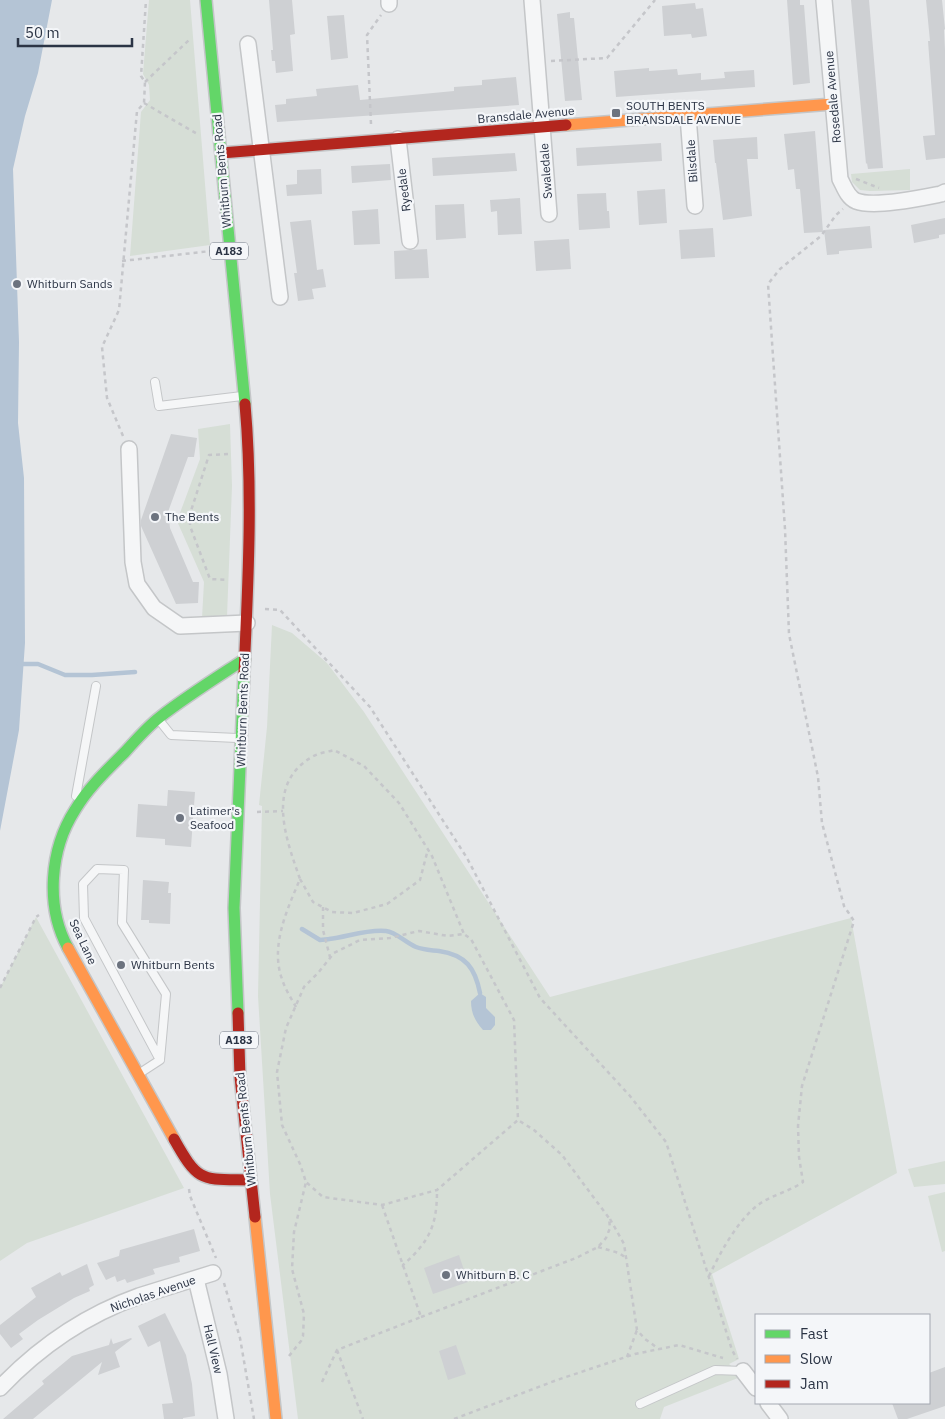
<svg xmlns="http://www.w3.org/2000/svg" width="945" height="1419" font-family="'IBM Plex Sans',sans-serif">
	<rect width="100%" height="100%" fill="#e6e8ea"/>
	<path fill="#d6ded6" d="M 149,0 L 190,0 L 210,245 L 130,256 L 141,112 L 150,100 L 149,85 L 143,74 Z
		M 910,169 L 910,190 L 870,191 L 860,190 L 852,182 L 851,174 Z
		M 230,424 L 232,486 L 227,617 L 202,618 L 204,582 L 177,521 L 200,459 L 198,429 Z
		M 272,625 L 292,633 L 327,663 L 364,712 L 550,997 L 851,918 L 897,1173 L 712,1274 L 739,1359 L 729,1364 L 743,1376 L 664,1407 L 660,1419 L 298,1419 L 270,1194 L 258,996 L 262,806 L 259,805 L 267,727 Z
		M 36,917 L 184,1188 L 27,1243 L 0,1261 L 0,988 Z
		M 945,1161 L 945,1184 L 914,1187 L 908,1169 Z
		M 945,1192 L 945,1251 L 942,1252 L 928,1196 Z"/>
	<path fill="#b4c4d5" d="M 0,0 L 52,0 L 38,73 L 25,116 L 13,169 L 19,342 L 18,423 L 24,478 L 25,643 L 19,730 L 0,831 Z
		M 480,993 L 486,997 L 486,1008 L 495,1017 L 495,1025 L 491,1030 L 483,1030 C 475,1021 471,1013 471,1001 Z"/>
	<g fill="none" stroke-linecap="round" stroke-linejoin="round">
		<path stroke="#b4c4d5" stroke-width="4.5" d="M 19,664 L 38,664 L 65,675 L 92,675 L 135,672
			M 302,929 L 320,940 L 330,939
			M 329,939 C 347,937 367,929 386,931 C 396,932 406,943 416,947 C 423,950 431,950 439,951 C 466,955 475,968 480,993"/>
	</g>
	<path fill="#ced0d3" d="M 269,0 L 292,0 L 295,34 L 290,35 L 293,71 L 276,73 L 275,61 L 272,61 L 271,50 L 273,50 Z
		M 787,0 L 800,0 L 800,5 L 804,5 L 810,83 L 793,85 Z
		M 851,0 L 869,0 L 883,168 L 868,169 L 867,163 L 866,164 Z
		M 926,0 L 942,0 L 945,29 L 944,30 L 945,50 L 945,158 L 926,160 L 923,136 L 935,135 L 928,41 L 930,41 Z
		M 695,3 L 696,9 L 703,8 L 707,36 L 692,38 L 691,34 L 664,36 L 662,6 Z
		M 570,12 L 570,18 L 574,18 L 582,100 L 565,101 L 557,14 Z
		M 344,15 L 348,58 L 331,60 L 327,16 Z
		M 649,68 L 649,71 L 677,69 L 678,75 L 701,73 L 701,80 L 725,78 L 724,72 L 754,70 L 755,87 L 616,97 L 614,71 Z
		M 516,77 L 519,105 L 277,122 L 275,105 L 286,104 L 286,99 L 317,96 L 316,89 L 358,85 L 360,100 L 454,91 L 454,87 L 482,85 L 482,80 Z
		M 815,131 L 823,232 L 804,233 L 800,189 L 796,189 L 794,169 L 788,170 L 784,134 Z
		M 757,137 L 758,159 L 747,159 L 752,216 L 723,220 L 716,163 L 715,163 L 713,140 Z
		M 661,143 L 662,161 L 577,166 L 576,148 Z
		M 515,153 L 517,171 L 433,176 L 432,158 Z
		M 390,164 L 391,180 L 352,183 L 351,166 Z
		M 321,169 L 322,194 L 287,196 L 286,185 L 297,184 L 297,170 Z
		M 665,189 L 667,223 L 639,225 L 637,191 Z
		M 606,193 L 607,211 L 609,211 L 610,228 L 579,230 L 577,194 Z
		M 520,198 L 522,234 L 498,235 L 497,211 L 491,212 L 490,200 Z
		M 464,204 L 466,238 L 436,240 L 435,205 Z
		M 378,209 L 380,244 L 354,245 L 352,211 Z
		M 945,218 L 945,234 L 939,235 L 939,238 L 914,243 L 911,225 Z
		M 311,220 L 317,270 L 323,269 L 326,287 L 312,289 L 314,299 L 298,301 L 294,273 L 297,273 L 290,222 Z
		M 870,226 L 872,248 L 839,251 L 839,254 L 827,255 L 824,230 Z
		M 713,228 L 715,257 L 681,259 L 679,230 Z
		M 569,239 L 571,269 L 536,271 L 534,241 Z
		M 427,249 L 429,278 L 395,279 L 394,251 Z
		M 171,434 L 197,438 L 194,457 L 188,457 L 168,512 L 170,528 L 193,582 L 199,582 L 198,603 L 176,604 L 141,526 L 141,520 Z
		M 168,790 L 195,792 L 191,847 L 165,845 L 165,839 L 136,837 L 138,804 L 167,806 Z
		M 143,880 L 169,882 L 168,893 L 171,893 L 170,924 L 149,923 L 149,920 L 141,920 Z
		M 194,1229 L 200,1251 L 179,1257 L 180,1262 L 153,1269 L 155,1274 L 127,1283 L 125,1279 L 117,1282 L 115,1276 L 106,1280 L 97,1263 L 119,1256 L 120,1250 Z
		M 459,1255 L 468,1282 L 433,1294 L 424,1268 Z
		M 87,1264 L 94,1285 L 89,1288 L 90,1291 L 74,1298 L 38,1320 L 19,1334 L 23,1339 L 11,1348 L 0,1334 L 0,1325 L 36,1297 L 31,1288 L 60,1272 L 62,1276 Z
		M 165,1313 L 186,1355 L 192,1384 L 195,1416 L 183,1418 L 183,1419 L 164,1419 L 162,1404 L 173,1403 L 160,1341 L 148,1347 L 138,1326 Z
		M 111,1338 L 113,1344 L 131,1338 L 132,1339 L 115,1352 L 120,1367 L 98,1375 L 102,1362 L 33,1419 L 3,1419 L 44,1384 L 42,1381 L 72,1356 L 109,1345 Z
		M 456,1345 L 466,1374 L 448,1380 L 439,1351 Z
		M 945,1367 L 945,1406 L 907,1419 L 898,1419 L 892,1403 L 929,1403 L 929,1373 Z"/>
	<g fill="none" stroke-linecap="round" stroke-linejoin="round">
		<defs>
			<path id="lane" d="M 155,382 L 159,406 L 242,396
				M 159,720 L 171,735 L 237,738
				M 76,796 L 96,686
				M 140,1073 L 160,1060 L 166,994 L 122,923 L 124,870 L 97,869 L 83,884 L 84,918 L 160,1060
				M 640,1404 L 715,1370 L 743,1371"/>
			<path id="street" d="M 389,0 L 389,4
				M 532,0 L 549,214
				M 824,0 L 840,179 C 844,186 847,197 856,201 C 874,208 921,198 941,194 L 945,192
				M 248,44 L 280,297
				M 688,116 L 695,206
				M 398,139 L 410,241
				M 129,449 L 133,562 L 137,584 L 154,608 L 180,626 L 247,623
				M 196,1279 L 219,1374 L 226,1419
				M 743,1371 L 756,1388
				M 0,1388 C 39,1347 86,1315 139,1296 C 164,1288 188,1281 213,1273
				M 768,1403 L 780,1419"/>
			<path id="fast" d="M 206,0 L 245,404
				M 68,948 C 45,906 50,849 75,810 C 88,788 107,770 125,752 C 136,740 147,727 160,717 C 187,696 216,678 245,659
				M 238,1013 L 234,908 L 244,673"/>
			<path id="slow" d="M 566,125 L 833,104
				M 68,948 L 174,1139
				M 255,1217 L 276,1419"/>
			<path id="jam" d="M 221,153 L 566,125
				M 244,673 C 248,584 253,493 245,404
				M 238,1013 L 240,1077 L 255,1217
				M 174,1139 C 199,1184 202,1179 251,1180"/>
		</defs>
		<use href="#lane" stroke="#c4c6c8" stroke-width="10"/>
		<use href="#street" stroke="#c4c6c8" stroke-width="18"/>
		<use href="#fast" stroke="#c4c6c8" stroke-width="14"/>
		<use href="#slow" stroke="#c4c6c8" stroke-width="14"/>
		<use href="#jam" stroke="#c4c6c8" stroke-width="14"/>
		<path stroke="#c5c6ca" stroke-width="2.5" stroke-dasharray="4 4" stroke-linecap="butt" d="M 551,61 L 607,58 L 655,0
			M 145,82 L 190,39
			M 144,103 L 199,135
			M 371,124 L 367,35 L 381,15
			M 856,179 L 879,188
			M 122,261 L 211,251
			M 123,436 L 107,398 L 102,347 L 119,310 L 137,111 L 144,103 L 145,82 L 141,76 L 146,0
			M 228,454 L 209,455 L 190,514 L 190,526 L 210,579 L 228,580
			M 265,609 L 280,610 L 370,707 L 467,858 L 540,998 L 630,1096 L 666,1142 L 732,1350 L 737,1359
			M 257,812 L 283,811
			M 300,879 L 313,902 L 332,912 L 353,913 L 387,904 L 420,880 L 428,849
			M 323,907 L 323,930 L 330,957
			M 0,988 L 36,917 L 39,915
			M 296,1007 C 291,998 285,989 282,979 C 270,946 287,910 300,879 C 286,839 265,784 312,757 C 318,753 327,752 334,750 L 364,766 L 399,803 L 432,856 L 464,934
			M 189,1189 L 190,1196 L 216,1258
			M 610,1219 L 624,1244 L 637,1330 L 645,1339 L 659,1349
			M 598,1247 L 619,1253 L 626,1258
			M 403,1267 L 403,1265 C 430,1241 437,1225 437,1190
			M 709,1276 C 720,1253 737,1221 758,1205 C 771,1195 789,1192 803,1182 L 799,1157 L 798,1126 L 802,1086 L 854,921 L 844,906 L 822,823 L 818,777 L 789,634 L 785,529 L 768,284 L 780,269 L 821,236 L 836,215 L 843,209
			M 224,1283 L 240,1338 L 254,1419
			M 421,1317 L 576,1258 L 598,1247 L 606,1238 L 610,1228 L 609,1218 L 562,1155 L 534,1130 L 518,1120
			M 337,1350 L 363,1419
			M 289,1356 L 301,1341 L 303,1336 L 304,1314 L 292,1269 L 294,1232 L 306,1182 L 300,1164 L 282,1125 L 277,1072 L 286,1028 L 304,987 L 318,973 L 334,953 L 360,940 L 390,938 L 419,931 L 448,936 L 464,934 L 471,939 L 514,1020 L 518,1120 L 437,1190 L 382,1205 L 323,1197 L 306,1182
			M 627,1357 L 637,1330
			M 322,1382 L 337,1350 L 421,1317 L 382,1205
			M 454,1419 L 557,1380 L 635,1354 L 679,1345 L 723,1358"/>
		<use href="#lane" stroke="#f5f6f7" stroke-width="8"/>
		<use href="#street" stroke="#f5f6f7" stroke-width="15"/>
		<use href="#fast" stroke="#63d668" stroke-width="11"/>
		<use href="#slow" stroke="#ff974d" stroke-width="11"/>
		<use href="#jam" stroke="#b3261e" stroke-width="11"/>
	</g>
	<g fill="#6c737f" stroke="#f4f6f9" stroke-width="2">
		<rect x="611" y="108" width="10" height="10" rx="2.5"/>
		<circle cx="17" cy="284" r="5"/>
		<circle cx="155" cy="517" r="5"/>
		<circle cx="180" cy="818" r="5"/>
		<circle cx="121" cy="965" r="5"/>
		<circle cx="446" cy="1275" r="5"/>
	</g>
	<g text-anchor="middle" stroke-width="4.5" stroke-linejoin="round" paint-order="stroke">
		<g fill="#f4f6f9" stroke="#676e7b" stroke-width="1">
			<rect x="210" y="242.5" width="38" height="17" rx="4"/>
			<rect x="220" y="1031.5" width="38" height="17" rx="4"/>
		</g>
		<g font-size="11" font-weight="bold" fill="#2b3445">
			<text x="229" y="255">A183</text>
			<text x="239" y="1044">A183</text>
		</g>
		<g font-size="12" fill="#2b3445" stroke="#f4f6f9">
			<text transform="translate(833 97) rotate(-95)" y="4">Rosedale Avenue</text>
			<text transform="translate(526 115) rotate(-5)" y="4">Bransdale Avenue</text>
			<text transform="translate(692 161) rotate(-94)" y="4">Bilsdale</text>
			<text transform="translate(222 171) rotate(-95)" y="4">Whitburn Bents Road</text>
			<text transform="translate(546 171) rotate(-94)" y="4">Swaledale</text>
			<text transform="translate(404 190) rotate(-97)" y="4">Ryedale</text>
			<text transform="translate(243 710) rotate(-88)" y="4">Whitburn Bents Road</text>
			<text transform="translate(83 942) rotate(65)" y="4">Sea Lane</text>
			<text transform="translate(246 1129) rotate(-96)" y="4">Whitburn Bents Road</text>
			<text transform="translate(153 1294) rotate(-19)" y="4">Nicholas Avenue</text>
			<text transform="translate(213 1349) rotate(77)" y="4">Hall View</text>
		</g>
		<g font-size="12" fill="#2b3445" stroke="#f4f6f9" text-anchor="start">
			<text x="626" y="110">SOUTH BENTS<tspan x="626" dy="14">BRANSDALE AVENUE</tspan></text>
			<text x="27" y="288">Whitburn Sands</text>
			<text x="165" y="521">The Bents</text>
			<text x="190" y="815">Latimer's<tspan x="190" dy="14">Seafood</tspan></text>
			<text x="131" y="969">Whitburn Bents</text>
			<text x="456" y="1279">Whitburn B. C</text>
		</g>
	</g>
	<rect x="755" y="1314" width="175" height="90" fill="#f4f6f9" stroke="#a4a8b1"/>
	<rect x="765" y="1330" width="25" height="8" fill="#63d668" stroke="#a4a8b1"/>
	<text x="800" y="1339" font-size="15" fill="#2b3445">Fast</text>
	<rect x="765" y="1355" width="25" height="8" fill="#ff974d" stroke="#a4a8b1"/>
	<text x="800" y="1364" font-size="15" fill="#2b3445">Slow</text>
	<rect x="765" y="1380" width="25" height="8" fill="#b3261e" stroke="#a4a8b1"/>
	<text x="800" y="1389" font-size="15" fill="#2b3445">Jam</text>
	<path d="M18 38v8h114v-8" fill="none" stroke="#2b3445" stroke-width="2.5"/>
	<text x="25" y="38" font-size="15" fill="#2b3445" stroke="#f4f6f9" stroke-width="4" paint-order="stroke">50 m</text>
</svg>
